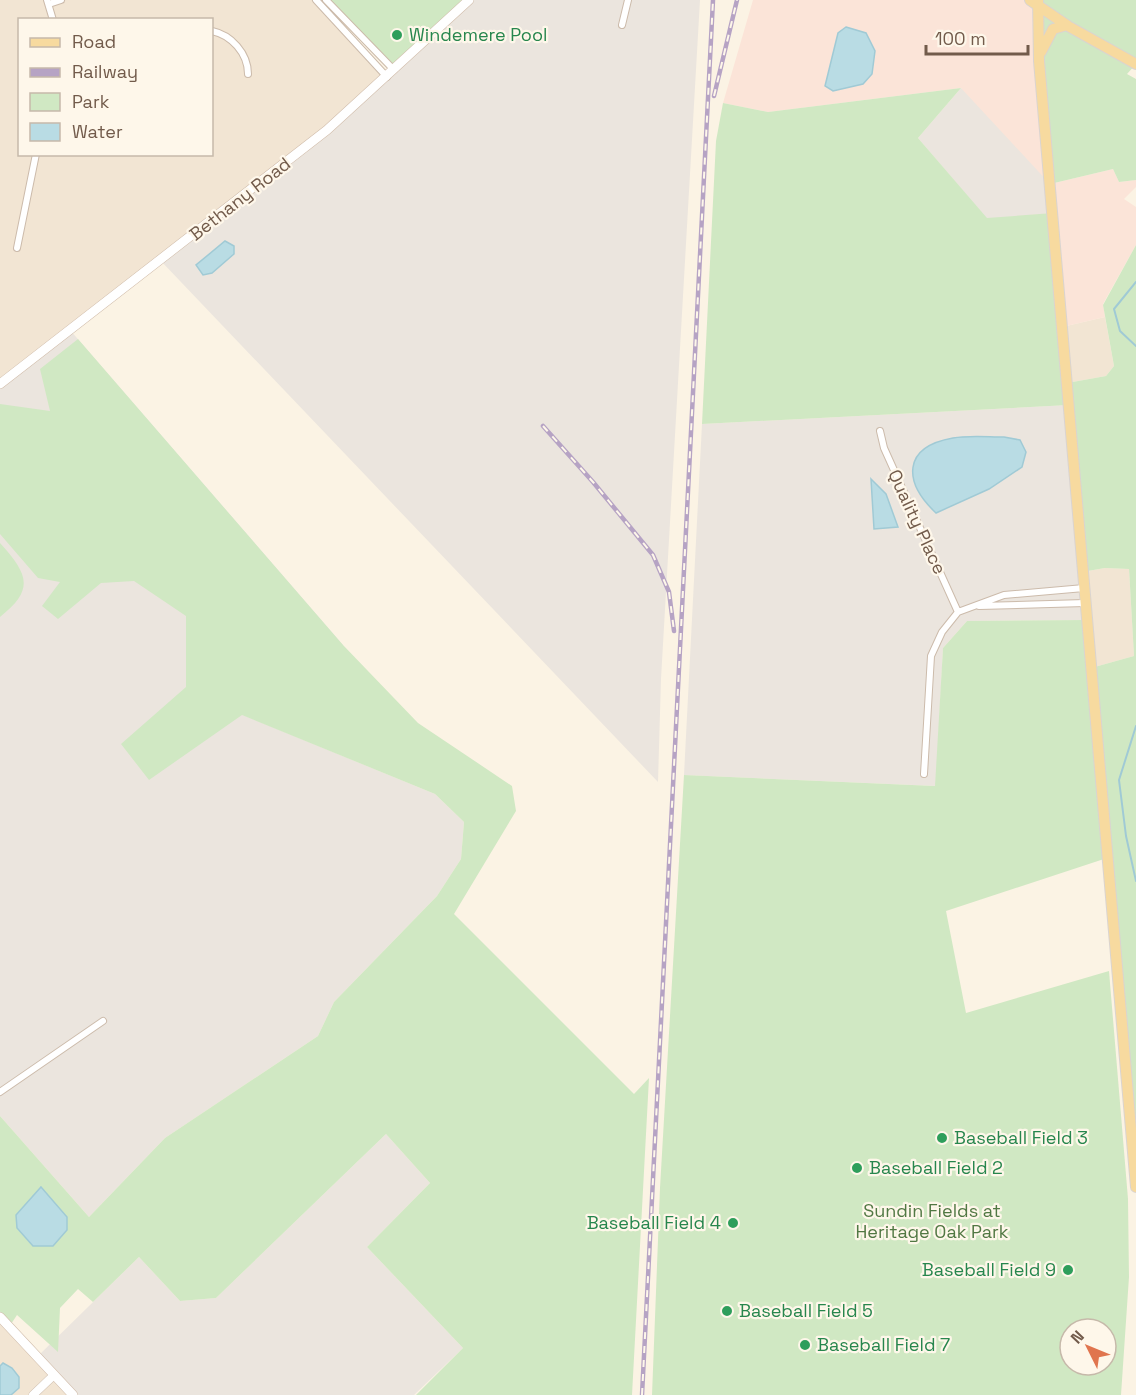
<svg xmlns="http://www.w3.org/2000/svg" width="1136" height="1395" font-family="'Space Grotesk',sans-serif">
	<rect width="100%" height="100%" fill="#fbf3e4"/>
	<path fill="#f2e5d3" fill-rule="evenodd" d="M 0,0 L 316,0 L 387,77 L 0,384 ZM 20,20 L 212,20 L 212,154 L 20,154 Z
		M 1105,317 L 1114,366 L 1106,376 L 1067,383 L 1062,327 Z
		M 1105,568 L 1129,569 L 1134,656 L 1091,668 L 1082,572 Z
		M 0,1317 L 73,1395 L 0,1395 Z"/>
	<path fill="#fbe4d8" d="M 753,0 L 1031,0 L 1038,5 L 1050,184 L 1113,169 L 1119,182 L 1136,180 L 1136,187 L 1124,199 L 1136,207 L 1136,245 L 1103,304 L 1105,317 L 1062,327 L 961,88 L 768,112 L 723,103 Z"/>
	<path fill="#ebe5de" d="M 469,0 L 700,0 L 661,679 L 658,782 L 160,260 L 288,162 Z
		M 961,88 L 1050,184 L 1053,213 L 987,219 L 918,138 Z
		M 70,330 L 343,645 L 243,715 L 435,794 L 464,822 L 461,859 L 437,896 L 334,1002 L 318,1036 L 165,1138 L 89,1217 L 0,1116 L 0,385 Z
		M 1069,405 L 1086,620 L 967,621 L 943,648 L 936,786 L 684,775 L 702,424 Z
		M 386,1134 L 430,1183 L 367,1247 L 463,1348 L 414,1395 L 73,1395 L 37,1357 L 139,1257 L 180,1301 L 216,1298 Z"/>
	<path fill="#d0e8c3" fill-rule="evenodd" d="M 326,0 L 469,0 L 394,70 Z
		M 1032,0 L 1136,0 L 1136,64 L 1127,74 L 1136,79 L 1136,180 L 1119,182 L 1113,169 L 1050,184 L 1038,6 Z
		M 961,88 L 918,138 L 987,218 L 1053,213 L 1067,383 L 1106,376 L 1114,366 L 1103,305 L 1136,245 L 1136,1187 L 1107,858 L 946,911 L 966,1013 L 1109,971 L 1128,1199 L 1129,1277 L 1121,1395 L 652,1395 L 660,1188 L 684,775 L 935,786 L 943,648 L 967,621 L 1086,620 L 1091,668 L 1134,656 L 1129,569 L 1105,568 L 1082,572 L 1069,405 L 702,424 L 716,141 L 723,103 L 768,112 ZM 1070,1329 L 1106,1329 L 1106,1365 L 1070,1365 Z
		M 78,339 L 343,645 L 418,723 L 512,786 L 516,811 L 454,914 L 634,1094 L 649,1078 L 632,1395 L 416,1395 L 463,1348 L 367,1247 L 430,1183 L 386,1134 L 216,1298 L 180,1301 L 139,1257 L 93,1302 L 78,1289 L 60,1308 L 58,1352 L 17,1315 L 9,1327 L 0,1317 L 0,1116 L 89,1217 L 165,1138 L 318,1036 L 334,1002 L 437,896 L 461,859 L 464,822 L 435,794 L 242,715 L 149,780 L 121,744 L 186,687 L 186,616 L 134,581 L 101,583 L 58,619 L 42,606 L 60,582 L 38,578 L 0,534 L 0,404 L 50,411 L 40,369 Z
		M 0,543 C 27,573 36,589 0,617 Z"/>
	<path fill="#b9dce4" stroke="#a0cad5" stroke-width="1.5" d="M 846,27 L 866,33 L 875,51 L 872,74 L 863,84 L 833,91 L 825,86 L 838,33 Z
		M 225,241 L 234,246 L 234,254 L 212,273 L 203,275 L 196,265 Z
		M 1004,437 L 1020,440 L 1026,452 L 1022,467 L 989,489 L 936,513 C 903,482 902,447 953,438 C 969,435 988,437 1004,437 Z
		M 871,479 L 886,494 L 898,527 L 874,529 Z
		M 41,1187 L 67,1217 L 67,1230 L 53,1246 L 33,1246 L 17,1228 L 16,1215 Z
		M 3,1363 L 12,1368 L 19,1377 L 19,1388 L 11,1395 L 0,1395 L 0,1366 Z"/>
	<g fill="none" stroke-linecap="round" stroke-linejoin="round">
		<path stroke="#a0cad5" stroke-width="2" d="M 1136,282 L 1114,309 L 1120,331 L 1136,346
			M 1136,726 L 1119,780 L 1126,836 L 1136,881"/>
		<defs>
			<path id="minor" d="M 47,0 L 53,20
				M 316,0 L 387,77
				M 326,0 L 394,70
				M 49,4 L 61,0
				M 622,25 L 628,0
				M 212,31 C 231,35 248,53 248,74
				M 17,248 L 36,154
				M 880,431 L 884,448 L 958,612
				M 979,606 L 1085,603
				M 924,774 L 931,656 L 942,632 L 958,612 L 1004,595 L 1084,588
				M 0,1092 L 103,1021"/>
			<path id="tertiary" d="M 33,1395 L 54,1375"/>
			<path id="secondary" d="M 0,384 L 327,130 L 469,0
				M 0,1317 L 73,1395"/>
			<path id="primary" d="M 1030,0 L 1068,26 L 1136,64
				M 1038,0 L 1039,61 L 1136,1187
				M 1041,52 L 1053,29 L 1067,25"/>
		</defs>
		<use href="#minor" stroke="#ccbbab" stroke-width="8"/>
		<use href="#tertiary" stroke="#ccbbab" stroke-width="9"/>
		<use href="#secondary" stroke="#d1bdab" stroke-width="10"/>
		<use href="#primary" stroke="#dad4d0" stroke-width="12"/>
		<use href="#minor" stroke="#fff" stroke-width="6"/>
		<use href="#tertiary" stroke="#fff" stroke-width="8"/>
		<use href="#secondary" stroke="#fff" stroke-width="9"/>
		<use href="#primary" stroke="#f7da9f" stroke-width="10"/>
		<defs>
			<path id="rail" d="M 714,96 L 737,0
				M 543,426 L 593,482 L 653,555 L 669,592 L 674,631
				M 642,1395 L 713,0"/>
		</defs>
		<use href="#rail" stroke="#b6a3c4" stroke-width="4.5"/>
		<use href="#rail" stroke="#fef7ea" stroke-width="2" stroke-dasharray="7" stroke-linecap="butt"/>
	</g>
	<g fill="#2e9e5b" stroke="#fef7ea" stroke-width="2">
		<circle cx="397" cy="35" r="6"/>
		<circle cx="942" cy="1138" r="6"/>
		<circle cx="857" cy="1168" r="6"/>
		<circle cx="733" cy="1223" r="6"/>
		<circle cx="1068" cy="1270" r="6"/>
		<circle cx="727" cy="1311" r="6"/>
		<circle cx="805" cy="1345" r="6"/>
	</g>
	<g text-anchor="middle" stroke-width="4.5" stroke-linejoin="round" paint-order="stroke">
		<g font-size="18" fill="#27864d" stroke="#fef7ea" text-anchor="start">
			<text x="409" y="41">Windemere Pool</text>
			<text x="954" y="1144">Baseball Field 3</text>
			<text x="869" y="1174">Baseball Field 2</text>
			<text x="721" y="1229" text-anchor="end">Baseball Field 4</text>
			<text x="1056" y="1276" text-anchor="end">Baseball Field 9</text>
			<text x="739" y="1317">Baseball Field 5</text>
			<text x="817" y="1351">Baseball Field 7</text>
		</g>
		<g font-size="18" fill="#725b4b" stroke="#fef7ea">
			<text transform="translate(240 199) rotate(-38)" y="6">Bethany Road</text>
			<text transform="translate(917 522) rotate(65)" y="6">Quality Place</text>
		</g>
		<g font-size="18" fill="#517843" stroke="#fef7ea">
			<text x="932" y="1217">Sundin Fields at<tspan x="932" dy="21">Heritage Oak Park</tspan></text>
		</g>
	</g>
	<rect x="18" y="18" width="195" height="138" fill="#fef7ea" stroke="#c6b9aa" stroke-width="1.5"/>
	<rect x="30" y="38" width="30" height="9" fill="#f7da9f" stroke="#c6b9aa" stroke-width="1.5"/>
	<text x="72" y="48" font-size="18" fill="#725b4b">Road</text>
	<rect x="30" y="68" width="30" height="9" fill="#b6a3c4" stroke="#c6b9aa" stroke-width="1.5"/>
	<text x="72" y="78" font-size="18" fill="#725b4b">Railway</text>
	<rect x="30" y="93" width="30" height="18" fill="#d0e8c3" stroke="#c6b9aa" stroke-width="1.5"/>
	<text x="72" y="108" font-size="18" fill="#725b4b">Park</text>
	<rect x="30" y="123" width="30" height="18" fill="#b9dce4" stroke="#c6b9aa" stroke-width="1.5"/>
	<text x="72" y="138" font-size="18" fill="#725b4b">Water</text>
	<g transform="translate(1088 1347) rotate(313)"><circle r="28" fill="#fef7ea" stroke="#c6b9aa" stroke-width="1.5"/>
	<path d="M0-4.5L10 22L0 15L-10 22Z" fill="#e0754e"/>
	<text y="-9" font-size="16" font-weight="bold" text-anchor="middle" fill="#725b4b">N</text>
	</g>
	<path d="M926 45v9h102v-9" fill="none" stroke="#725b4b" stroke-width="3"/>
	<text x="935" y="45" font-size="18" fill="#725b4b" stroke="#fef7ea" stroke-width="4.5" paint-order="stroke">100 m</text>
</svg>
